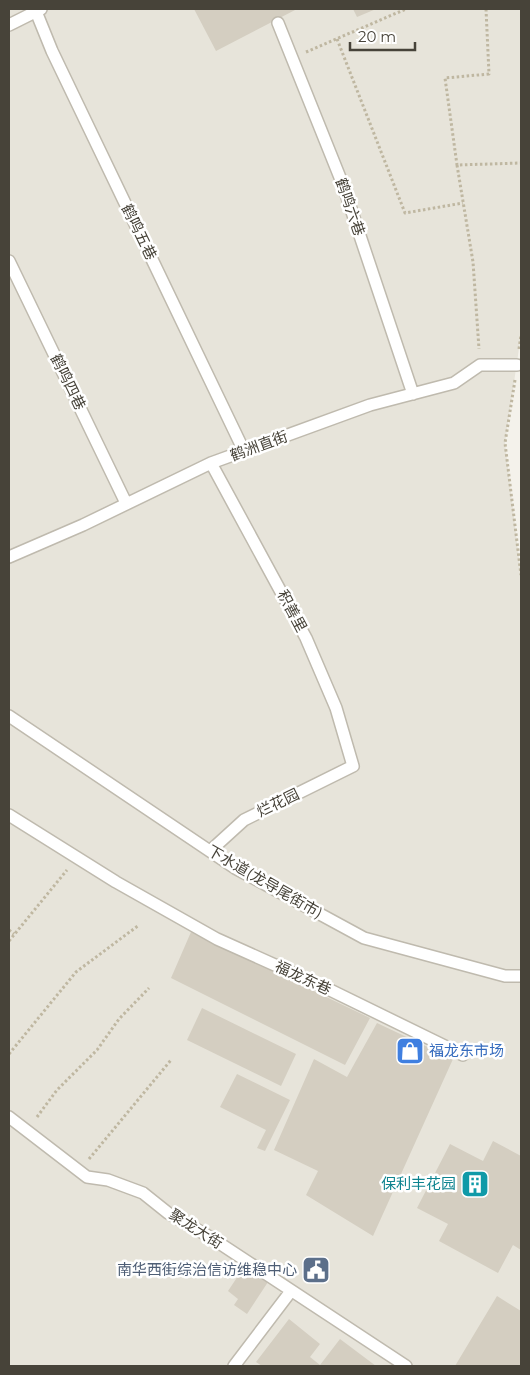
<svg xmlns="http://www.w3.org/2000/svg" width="530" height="1375" font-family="Montserrat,'Noto Sans SC',sans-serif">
	<rect width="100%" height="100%" fill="#f4f2eb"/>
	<path fill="#e7e4da" d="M 9,9 L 521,9 L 521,335 L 505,443 L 521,575 L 521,1366 L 9,1366 Z"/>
	<path fill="#d4cec1" d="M 194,9 L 297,9 L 216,51 Z
		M 353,9 L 376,9 L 357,17 Z
		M 191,932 L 370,1018 L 345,1065 L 171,978 Z
		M 202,1008 L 296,1054 L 281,1086 L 187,1040 Z
		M 377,1023 L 453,1059 L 373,1236 L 306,1195 L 318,1171 L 274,1150 L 314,1059 L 347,1077 Z
		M 237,1074 L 290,1100 L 265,1151 L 257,1148 L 266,1130 L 220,1107 Z
		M 493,1141 L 521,1156 L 521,1250 L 513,1245 L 498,1273 L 439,1241 L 448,1224 L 417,1208 L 450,1144 L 483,1161 Z
		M 244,1267 L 268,1282 L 247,1314 L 234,1305 L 238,1299 L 228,1291 Z
		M 497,1296 L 521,1311 L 521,1366 L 455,1366 Z
		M 289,1319 L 320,1344 L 310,1357 L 320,1365 L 340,1339 L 376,1366 L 262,1366 L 256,1362 Z"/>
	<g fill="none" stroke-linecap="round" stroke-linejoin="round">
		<defs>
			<path id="service" d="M 35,9 L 52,51 L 244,451
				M 278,23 L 343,185 L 413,394
				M 9,25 L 41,9
				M 9,261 L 126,503
				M 9,557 L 83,525 L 211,463 L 370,405 L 454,383 L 480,365 L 517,365
				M 9,716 L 235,868 L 364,938 L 505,976 L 521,976
				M 9,815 L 116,882 L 217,939 L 326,988 L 463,1055
				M 210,851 L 244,820 L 353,766 L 336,708 L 306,638 L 211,463
				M 9,1117 L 87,1177 L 108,1180 L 143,1193 L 168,1213 L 210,1237 L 406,1366
				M 234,1366 L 291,1291"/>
		</defs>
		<use href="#service" stroke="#bfbaae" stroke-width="14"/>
		<path stroke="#bfb7a1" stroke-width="3" stroke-dasharray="2.5 2.5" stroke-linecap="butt" d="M 486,9 L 489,74 L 445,78 L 457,165 L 521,163
			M 337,39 L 405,213 L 463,203
			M 306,52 L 406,9
			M 457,165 L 473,262 L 479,349
			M 519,349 L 521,335
			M 515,380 L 505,443 L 521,575
			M 9,930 L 14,934
			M 9,941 L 67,870
			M 9,1054 L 76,972 L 139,925
			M 37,1117 L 57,1090 L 97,1050 L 119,1019 L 149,988
			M 89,1159 L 171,1060"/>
		<use href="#service" stroke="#fff" stroke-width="11"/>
	</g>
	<defs>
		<symbol id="shop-square" viewBox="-11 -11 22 22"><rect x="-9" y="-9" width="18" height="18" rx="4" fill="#3f7fe0" stroke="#fff"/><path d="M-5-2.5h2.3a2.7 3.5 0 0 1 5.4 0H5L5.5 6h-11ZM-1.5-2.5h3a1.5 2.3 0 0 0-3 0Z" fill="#fff"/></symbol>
		<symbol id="building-square" viewBox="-11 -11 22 22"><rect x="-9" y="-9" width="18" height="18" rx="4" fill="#0f9aa8" stroke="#fff"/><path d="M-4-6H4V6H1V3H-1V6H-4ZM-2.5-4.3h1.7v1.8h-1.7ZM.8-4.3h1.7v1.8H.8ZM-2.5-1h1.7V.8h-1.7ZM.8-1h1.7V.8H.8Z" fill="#fff"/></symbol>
		<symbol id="civic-square" viewBox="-11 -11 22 22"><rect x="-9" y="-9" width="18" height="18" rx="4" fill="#5c6f8a" stroke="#fff"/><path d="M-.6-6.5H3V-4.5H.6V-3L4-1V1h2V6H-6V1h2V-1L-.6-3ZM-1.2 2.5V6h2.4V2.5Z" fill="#fff"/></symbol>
	</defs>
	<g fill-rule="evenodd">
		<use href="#shop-square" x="394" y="1035" width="32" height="32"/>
		<use href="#building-square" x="459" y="1168" width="32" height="32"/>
		<use href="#civic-square" x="300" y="1254" width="32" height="32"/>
	</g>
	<g text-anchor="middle" stroke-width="5" stroke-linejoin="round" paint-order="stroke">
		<g font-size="15" fill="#474339" stroke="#fff">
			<text transform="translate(350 207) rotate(71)" y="5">鹤鸣六巷</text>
			<text transform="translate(139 232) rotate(64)" y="5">鹤鸣五巷</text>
			<text transform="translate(68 382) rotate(64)" y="5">鹤鸣四巷</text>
			<text transform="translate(259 446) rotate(-20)" y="5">鹤洲直街</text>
			<text transform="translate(292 611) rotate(62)" y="5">积善里</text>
			<text transform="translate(278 803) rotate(-26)" y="5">烂花园</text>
			<text transform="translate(265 882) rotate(30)" y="5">下水道(龙导尾街市)</text>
			<text transform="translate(303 978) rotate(25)" y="5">福龙东巷</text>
			<text transform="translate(196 1229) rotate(32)" y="5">聚龙大街</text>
		</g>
		<g font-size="15" fill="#366cbe" stroke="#fff" text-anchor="start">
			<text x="429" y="1056">福龙东市场</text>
		</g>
		<g font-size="15" fill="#0d838f" stroke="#fff" text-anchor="end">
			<text x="456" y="1189">保利丰花园</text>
		</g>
		<g font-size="15" fill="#4e5e75" stroke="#fff" text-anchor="end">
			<text x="297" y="1275">南华西街综治信访维稳中心</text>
		</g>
	</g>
	<rect width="530" height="1375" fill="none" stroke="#474339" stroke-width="20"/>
	<path d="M350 42v8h65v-8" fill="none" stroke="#474339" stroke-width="2.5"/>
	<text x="358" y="42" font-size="15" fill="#474339" stroke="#ffffff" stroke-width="4" paint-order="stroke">20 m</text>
</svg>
